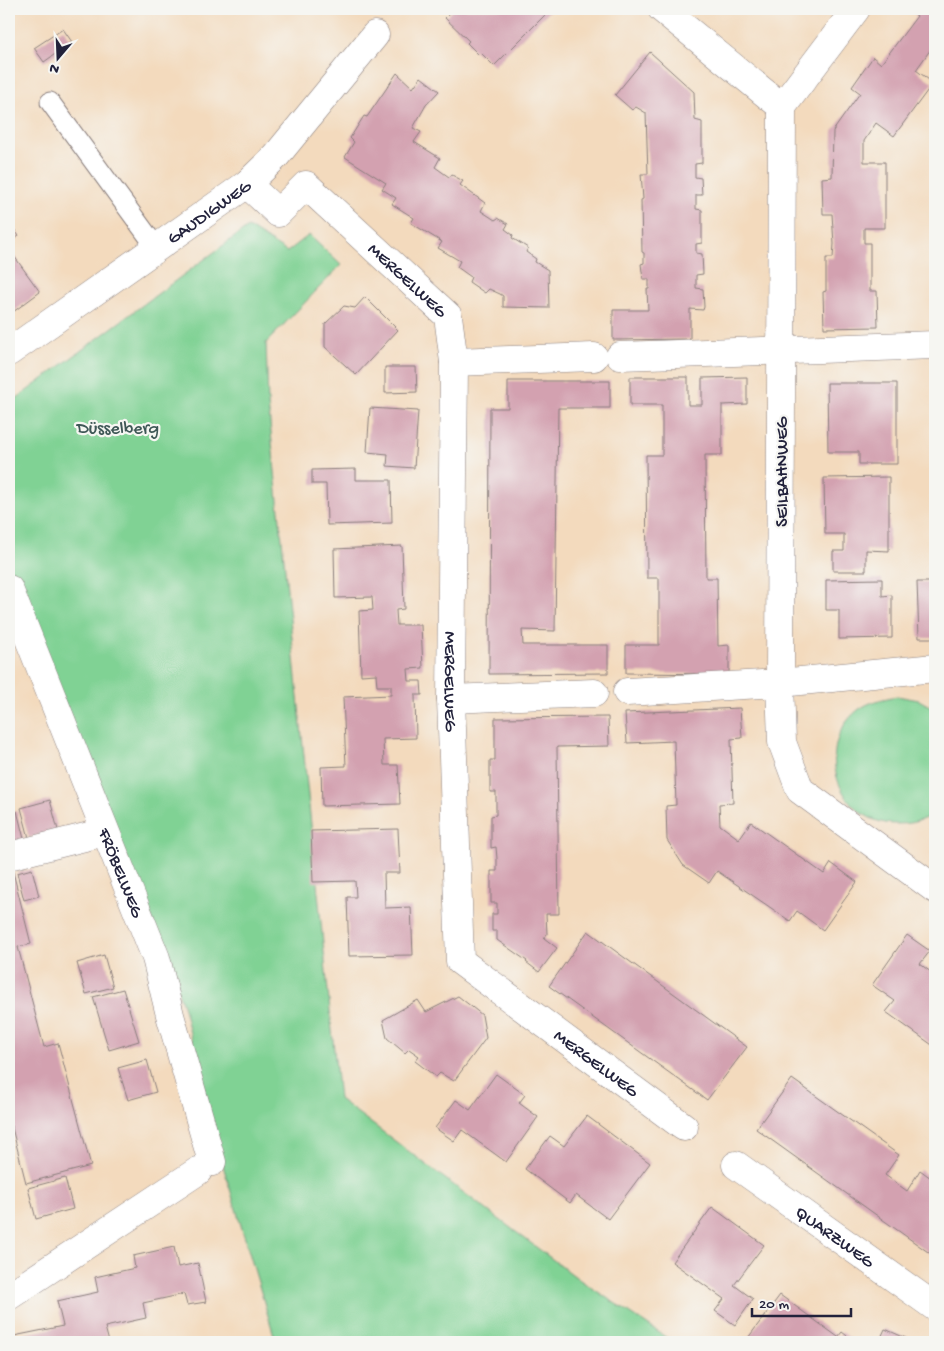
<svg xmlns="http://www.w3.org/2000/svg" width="944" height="1351" font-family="'Gochi Hand',sans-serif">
	<rect width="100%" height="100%" fill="#f6f6f2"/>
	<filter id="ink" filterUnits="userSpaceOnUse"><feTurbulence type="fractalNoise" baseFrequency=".02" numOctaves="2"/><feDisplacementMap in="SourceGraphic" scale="10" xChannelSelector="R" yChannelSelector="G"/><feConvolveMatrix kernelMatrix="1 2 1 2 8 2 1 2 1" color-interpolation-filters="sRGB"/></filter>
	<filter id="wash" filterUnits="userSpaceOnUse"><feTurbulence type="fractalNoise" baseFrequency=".0096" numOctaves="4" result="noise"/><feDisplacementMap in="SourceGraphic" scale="20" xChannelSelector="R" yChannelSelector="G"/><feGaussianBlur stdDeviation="1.12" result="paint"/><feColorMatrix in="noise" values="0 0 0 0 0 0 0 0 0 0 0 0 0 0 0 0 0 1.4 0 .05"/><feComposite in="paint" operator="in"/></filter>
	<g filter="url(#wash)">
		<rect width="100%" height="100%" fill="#f3dabd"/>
		<path fill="#80d294" stroke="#517a68" d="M 248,227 L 287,252 L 309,235 L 341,265 L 266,343 L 268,403 L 339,1099 L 580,1280 L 673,1342 L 276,1342 L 218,1149 L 184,1008 L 152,919 L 9,569 L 9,404 Z
			M 897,696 L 919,700 L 935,709 L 935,812 C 924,821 911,824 896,824 C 838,823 812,747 858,710 C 870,701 883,699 897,696 Z"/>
		<g id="blocks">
			<path fill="#d3a1b0" d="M 454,9 L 551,9 L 494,66 L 481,53 L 479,55 L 467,43 L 469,41 L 445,18 Z
				M 908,9 L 935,9 L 935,48 L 933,46 L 916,70 L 933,83 L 894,136 L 876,123 L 864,141 L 864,162 L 885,162 L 885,228 L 864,228 L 864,243 L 870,243 L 870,291 L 877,291 L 878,327 L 824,328 L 823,292 L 826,291 L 826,258 L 833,258 L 834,244 L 832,214 L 823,214 L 822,178 L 832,177 L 833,131 L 860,93 L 852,87 L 873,57 L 881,64 L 917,16 Z
				M 63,29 L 72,42 L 44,62 L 34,48 Z
				M 650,52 L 694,92 L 695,120 L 702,122 L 702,163 L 695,164 L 695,177 L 701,178 L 702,195 L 696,195 L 696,209 L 702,210 L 702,243 L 696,244 L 696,253 L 702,254 L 703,274 L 696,275 L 696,288 L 703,289 L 704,307 L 703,310 L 690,309 L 690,339 L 613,340 L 613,310 L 648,310 L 647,289 L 649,289 L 649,279 L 643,279 L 641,264 L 644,263 L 644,253 L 642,252 L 641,200 L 643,199 L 641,174 L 648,174 L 646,113 L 636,107 L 632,110 L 615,95 Z
				M 397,73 L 413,88 L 421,77 L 439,91 L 426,105 L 413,128 L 421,132 L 414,142 L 440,158 L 435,167 L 449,177 L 452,175 L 463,181 L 460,185 L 485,203 L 481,211 L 495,220 L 498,218 L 508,224 L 505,229 L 513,235 L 512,238 L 528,248 L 526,252 L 536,259 L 535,262 L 548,270 L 549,308 L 503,307 L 503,296 L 500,294 L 489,289 L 485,293 L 469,282 L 471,277 L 457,267 L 460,261 L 438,248 L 442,242 L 411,223 L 414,218 L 392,204 L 396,198 L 382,189 L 386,183 L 345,157 L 354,142 L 350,138 L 364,116 L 367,117 Z
				M 9,222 L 19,236 L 9,243 Z
				M 9,249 L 40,292 L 9,315 Z
				M 365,297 L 398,330 L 356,375 L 325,347 L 325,324 L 344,306 L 355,308 Z
				M 385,367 L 416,367 L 417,392 L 385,393 Z
				M 630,377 L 688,377 L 688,405 L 702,405 L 702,378 L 747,377 L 747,404 L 722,405 L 722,455 L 705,455 L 706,578 L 717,578 L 718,646 L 729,645 L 729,674 L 626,673 L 626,645 L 659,645 L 659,578 L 647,578 L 646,455 L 662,455 L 662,405 L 630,405 Z
				M 508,381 L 610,381 L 610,408 L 558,408 L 555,631 L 522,630 L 523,645 L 608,645 L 608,673 L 489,674 L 490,408 L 508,408 Z
				M 827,383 L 897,383 L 897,464 L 859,464 L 859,452 L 828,452 Z
				M 370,408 L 418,411 L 414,468 L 387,466 L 388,454 L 367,452 Z
				M 356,469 L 356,480 L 391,480 L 392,523 L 327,525 L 326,484 L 312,484 L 312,470 Z
				M 889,477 L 889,551 L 866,550 L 866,571 L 833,571 L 833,551 L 844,551 L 844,534 L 825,534 L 824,478 Z
				M 402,546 L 404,609 L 396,610 L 397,625 L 421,625 L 423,668 L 408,669 L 409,681 L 421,681 L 422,695 L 415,695 L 416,738 L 383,739 L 384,765 L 398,765 L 400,804 L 322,806 L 321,767 L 346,766 L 343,697 L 391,695 L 391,686 L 377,686 L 376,674 L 361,675 L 359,611 L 373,610 L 372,597 L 335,598 L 334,549 Z
				M 882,579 L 882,596 L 892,595 L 892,638 L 839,639 L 839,610 L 826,610 L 826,580 Z
				M 917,582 L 935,582 L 935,638 L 919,638 Z
				M 740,708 L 742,738 L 731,739 L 733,803 L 719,804 L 720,825 L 739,839 L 751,822 L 824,874 L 831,863 L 857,882 L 823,930 L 797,911 L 790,921 L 717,871 L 709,883 L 683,865 L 667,840 L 666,806 L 676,805 L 674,741 L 627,743 L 625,713 Z
				M 608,717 L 609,746 L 557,747 L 559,914 L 546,914 L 547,934 L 544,938 L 557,948 L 539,972 L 526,962 L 527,961 L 497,940 L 497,931 L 492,931 L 492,914 L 497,914 L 497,903 L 491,903 L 491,871 L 497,871 L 497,859 L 496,847 L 491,848 L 491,816 L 496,815 L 496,792 L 490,792 L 490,760 L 495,760 L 495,718 Z
				M 50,800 L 58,830 L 29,838 L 21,808 Z
				M 17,811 L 24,839 L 9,843 L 9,813 Z
				M 398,829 L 400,873 L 384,873 L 385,908 L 411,907 L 413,955 L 349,956 L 347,897 L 356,897 L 355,881 L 313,882 L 311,831 Z
				M 12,868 L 31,944 L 18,947 L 35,1013 L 44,1047 L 58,1043 L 91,1166 L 26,1183 L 9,1116 L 9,869 Z
				M 32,869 L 39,896 L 24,900 L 17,873 Z
				M 588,931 L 747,1047 L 707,1100 L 549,986 Z
				M 907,935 L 930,951 L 920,964 L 935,975 L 935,1047 L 886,1012 L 895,1001 L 872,985 Z
				M 104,955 L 113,987 L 86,994 L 77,963 Z
				M 123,989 L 139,1041 L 109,1050 L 93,997 Z
				M 458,996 L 482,1015 L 486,1038 L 454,1081 L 440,1073 L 436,1077 L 415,1061 L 419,1056 L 409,1049 L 405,1053 L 387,1038 L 383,1020 L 418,1000 L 426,1012 Z
				M 147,1060 L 156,1092 L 128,1100 L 118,1068 Z
				M 496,1074 L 525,1095 L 519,1103 L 538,1117 L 506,1162 L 462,1130 L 454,1141 L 435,1128 L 456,1100 L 470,1110 Z
				M 792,1079 L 899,1155 L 885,1175 L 907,1191 L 920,1170 L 935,1181 L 935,1257 L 756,1129 Z
				M 587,1116 L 650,1163 L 608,1219 L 576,1195 L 570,1203 L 525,1169 L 550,1136 L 564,1146 Z
				M 65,1178 L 73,1209 L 36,1219 L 28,1188 Z
				M 712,1207 L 764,1245 L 734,1285 L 753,1299 L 735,1325 L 715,1311 L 724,1299 L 672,1262 Z
				M 174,1247 L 178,1267 L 198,1263 L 206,1302 L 187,1305 L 184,1294 L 143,1303 L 146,1318 L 105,1327 L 109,1342 L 9,1342 L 9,1337 L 63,1326 L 57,1301 L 98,1292 L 95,1277 L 135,1268 L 133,1256 Z
				M 780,1295 L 838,1337 L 842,1332 L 855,1342 L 745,1342 Z
				M 885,1329 L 915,1342 L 879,1342 Z"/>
		</g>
	</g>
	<g filter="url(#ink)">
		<use href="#blocks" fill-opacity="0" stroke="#8a7e7c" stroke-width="1"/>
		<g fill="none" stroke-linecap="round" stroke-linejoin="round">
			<defs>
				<path id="lane" d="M 50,102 L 156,247"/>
				<g id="street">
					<path d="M 662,9 L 782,107"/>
					<path d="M 856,9 L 782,107 L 780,683 L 782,742 L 800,790 L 935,889"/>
					<path id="s1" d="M 247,184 L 278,213 L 306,185 L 448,316 L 454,362 L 451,699 L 460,961 L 684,1127"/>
					<path id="s2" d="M 9,352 L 247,184 L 276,156 L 375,35"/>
					<path d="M 620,356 L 935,345"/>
					<path d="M 454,362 L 594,357"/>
					<path id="s3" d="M 9,589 L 156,958 L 170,1015 L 212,1162"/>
					<path d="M 627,692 L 780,683 L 935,668"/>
					<path d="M 451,699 L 594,693"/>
					<path d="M 9,856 L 105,832"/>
					<path id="s4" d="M 736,1165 L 935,1307"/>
					<path d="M 9,1296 L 198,1171"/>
				</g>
			</defs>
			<use href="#lane" stroke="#8a7e7c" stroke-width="21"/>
			<use href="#street" stroke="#8a7e7c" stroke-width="29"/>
			<use href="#lane" stroke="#fff" stroke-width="19"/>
			<use href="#street" stroke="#fff" stroke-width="28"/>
		</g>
	</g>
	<g text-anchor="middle" stroke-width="4.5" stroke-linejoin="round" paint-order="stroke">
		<g font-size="18" fill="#22223b" stroke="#f6f6f2">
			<text dy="6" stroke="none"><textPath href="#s2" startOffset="244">GAUDIGWEG</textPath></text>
			<text dy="6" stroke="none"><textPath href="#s1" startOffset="221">MERGELWEG</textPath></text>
			<text transform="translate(781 472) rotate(-90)" y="6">SEILBAHNWEG</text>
			<text dy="6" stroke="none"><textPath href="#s1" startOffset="641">MERGELWEG</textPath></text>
			<text dy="6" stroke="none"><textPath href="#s3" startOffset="305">FRÖBELWEG</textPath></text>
			<text dy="6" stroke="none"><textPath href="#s1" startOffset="1091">MERGELWEG</textPath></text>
			<text dy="6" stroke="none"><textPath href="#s4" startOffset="122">QUARZWEG</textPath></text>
		</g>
		<g font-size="18" fill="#3e5756" stroke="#f6f6f2">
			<text x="118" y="433">Düsselberg</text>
		</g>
	</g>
	<rect width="944" height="1351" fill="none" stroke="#f6f6f2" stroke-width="30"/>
	<g transform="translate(58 58) rotate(199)" stroke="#f6f6f2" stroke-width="4" paint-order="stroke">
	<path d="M0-4L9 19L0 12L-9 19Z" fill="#22223b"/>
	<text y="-8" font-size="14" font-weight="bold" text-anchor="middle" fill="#22223b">N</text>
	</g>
	<path d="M752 1308v8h99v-8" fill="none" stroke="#22223b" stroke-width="2.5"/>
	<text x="759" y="1308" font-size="15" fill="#22223b" stroke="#f6f6f2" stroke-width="4" paint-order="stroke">20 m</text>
</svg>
